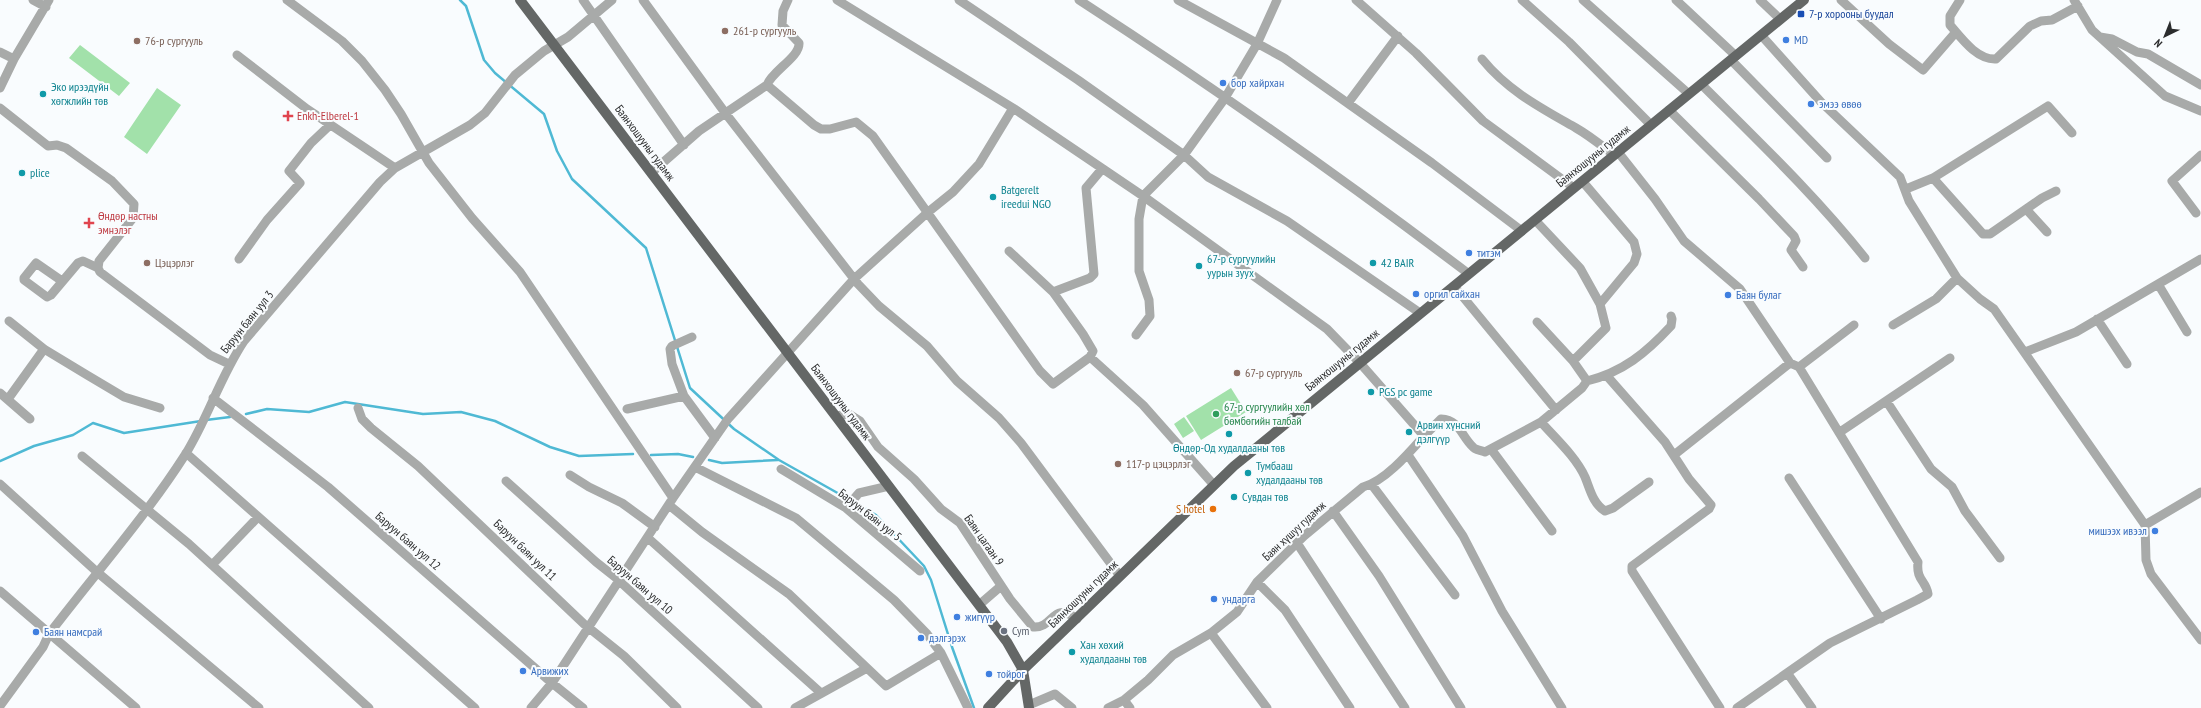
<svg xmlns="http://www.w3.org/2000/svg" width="2201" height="708" font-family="'PT Sans Narrow',sans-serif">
	<rect width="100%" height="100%" fill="#f9fcfe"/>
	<path fill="#a2e1aa" d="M 80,45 L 130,83 L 119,96 L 69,58 Z
		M 157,88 L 181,105 L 147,154 L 124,137 Z
		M 1231,388 L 1246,412 L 1201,440 L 1186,416 Z
		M 1184,417 L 1194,431 L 1183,438 L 1174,424 Z"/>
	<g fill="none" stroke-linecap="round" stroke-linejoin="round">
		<path stroke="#4fb9d4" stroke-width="2.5" d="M 460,0 L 466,6 L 484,60 L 495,73 L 544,114 L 557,151 L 572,179 L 646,248 L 690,388 L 734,429 L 779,460 L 850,500
			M 246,414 L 267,409 L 309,412 L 345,402 L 423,414 L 461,412 L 495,421 L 550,447 L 579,456 L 633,454
			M 206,420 L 230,417
			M 651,455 L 678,454 L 693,457
			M 709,460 L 722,463 L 778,460
			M 0,461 L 34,446 L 73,435 L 93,423 L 124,433 L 201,421
			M 854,502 L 876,515 L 924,566 L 931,580 L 952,647 L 974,708"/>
		<path stroke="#a8aaa9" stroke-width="9" d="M 33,0 L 46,7
			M 287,0 L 342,41 L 362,61 L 385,90 L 401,114 L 429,163 L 472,218 L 520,272 L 673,498
			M 583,0 L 684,145
			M 643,0 L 726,114 L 858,284 L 879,306 L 927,346 L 957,381 L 999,418 L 1021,443 L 1120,576
			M 837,0 L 1013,108 L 1143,196 L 1327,329 L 1360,363 L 1424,436 C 1409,453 1385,481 1363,487 L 1304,536 L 1257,582 L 1237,612 L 1211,633 L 1173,655 L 1148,680 L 1124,700 L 1108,708
			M 959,0 L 1078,80 L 1184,155 L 1208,177 L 1287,221 L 1420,313
			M 1079,0 C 1212,86 1342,178 1469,274
			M 1178,0 L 1284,58 L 1432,163 L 1522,231
			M 1356,0 L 1416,53 L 1483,121 L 1574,188
			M 1522,0 L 1569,42 L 1651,125
			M 1583,0 L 1689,94
			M 1676,0 L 1736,56
			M 1760,0 L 1780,19
			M 1841,0 L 1889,44 L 1923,70 L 1956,32
			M 1960,0 L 1950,16 L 1950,25 C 1962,39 1977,60 1996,59 L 2030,26 L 2041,21 L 2052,20 L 2078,6
			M 2074,0 L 2092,30 L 2165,96 L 2201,111
			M 1761,35 L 1821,102 L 1900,177 L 1909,201 L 1957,278 L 1980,299 L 1994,309 L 2145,525 L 2146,560 L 2151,574 L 2201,640
			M 2100,37 L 2112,39 L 2137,52 L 2148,54 L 2201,85
			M 0,52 L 14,59
			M 237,55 L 307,109 L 395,168
			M 1482,59 C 1508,91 1541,108 1576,128 C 1590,136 1602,146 1614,155
			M 1731,60 L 1827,158
			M 1701,84 C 1758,141 1815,195 1865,258
			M 767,85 L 814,125 L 821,129 L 830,129 L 856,122 L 873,136 L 1040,371 L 1053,384 L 1090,357 L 1143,405 L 1213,484
			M 0,88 L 14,59 L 49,0
			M 1348,103 L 1398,36
			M 0,108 L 48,146 L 57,145 L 66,148 L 112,181 L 134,204 L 133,218 L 99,261 L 98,268 L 100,272 L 210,355 L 229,364
			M 1669,110 L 1759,199 L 1794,236 L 1796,241 L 1791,250 L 1803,267
			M 1618,152 L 1655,199 L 1684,241 L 1740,289 L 1790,363 L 1799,367 L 1918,562 C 1916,581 1926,580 1928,594 L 1917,600 L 1830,643 L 1737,708
			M 651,173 L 699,131 L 767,85 C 772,71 800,57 799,43 L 782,25 L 783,11 L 788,0
			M 1933,178 L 1983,234 L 1990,234 L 2042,198 L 2056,191
			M 1906,189 L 1933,178 L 2048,106 L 2072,133
			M 2026,209 L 2047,232
			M 2196,213 L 2172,181 L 2201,155
			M 1535,220 L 1580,268 L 1600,304
			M 1009,251 L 1053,292 L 1083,334 L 1093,351 L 1090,357
			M 239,259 L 267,220 L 300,183 L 289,171 L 311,143 L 330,125
			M 62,281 L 36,263 L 24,278 L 24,280 L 47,297 L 51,295 L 78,263 L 83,261 L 98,268
			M 2158,284 L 2187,332
			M 1454,286 L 1556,410
			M 1053,292 L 1090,278 L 1094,274 L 1086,188 L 1102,169
			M 2097,319 L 2127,364
			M 9,321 L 44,349 L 87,375 L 124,397 L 160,408
			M 1537,322 L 1573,361
			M 1893,325 L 1936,299 L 1957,278
			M 1136,335 L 1150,316 L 1149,300 L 1139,271 L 1139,219 L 1143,196 L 1184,155 L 1225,98 L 1257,44 L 1277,0
			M 2025,352 L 2076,332 L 2201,259
			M 1799,367 L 1854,325
			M 1607,376 L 1665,442 L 1689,479 L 1711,505 L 1709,509 L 1632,566 L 1632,571 L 1720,708
			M 1587,381 C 1623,372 1646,353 1671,326 L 1672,319 L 1671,316
			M 0,393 L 30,419
			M 684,396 L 672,364 L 670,349 L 672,346 L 692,337
			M 213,398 L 328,487 L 552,683 L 583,708
			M 8,399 L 44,349
			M 1887,402 L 1931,469 L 1952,487 L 1965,511 L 2000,558
			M 358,408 L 362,419 L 371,428 L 418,466 L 584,624 L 624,656 L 677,708
			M 627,409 L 684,396 L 715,438
			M 836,416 L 849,414 L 860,421 L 878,447 L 914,479 L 941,509 L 960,523 L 1010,599 L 1033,627 C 1054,629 1052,600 1077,619
			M 1541,422 C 1556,439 1576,457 1585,477 C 1590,489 1593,504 1605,511 L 1613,508 L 1649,482
			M 1840,432 L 1950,358
			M 1424,436 L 1441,419 C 1460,420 1461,436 1473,447 C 1475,450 1481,450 1485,452 L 1541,422 L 1582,388 L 1587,381 L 1573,361 L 1606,328 L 1600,304 L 1634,263 L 1637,254 L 1634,242 L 1583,182
			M 1491,449 L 1552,531
			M 186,453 L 475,708
			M 1408,455 L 1463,536 L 1502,611 L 1562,708
			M 1674,455 L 1790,363
			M 82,456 L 189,544 L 369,708
			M 695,467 L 796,518 L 894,600 L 927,634 L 941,653 L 968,708
			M 781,469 L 846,508 L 920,571
			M 570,475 L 589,487 L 622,503 L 655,527
			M 1789,478 L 1881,619
			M 506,481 L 596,562 L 615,577 L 758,708
			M 0,484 L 97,572 L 259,708
			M 1372,485 L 1455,595
			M 669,505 L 702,532 L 789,594 L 886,686 L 941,653
			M 846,508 L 859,493 L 889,486
			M 1333,511 L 1379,576 L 1461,708
			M 2145,525 L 2201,492
			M 648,538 L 821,693
			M 1297,543 L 1405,708
			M 212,565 L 258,517
			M 1257,582 L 1285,610 L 1350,708
			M 0,591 L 136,708
			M 979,605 L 1001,586
			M 1211,633 L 1267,708
			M 1788,674 L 1812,708
			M 1124,700 L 1130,708
			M 1029,705 L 1055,694 L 1072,708
			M 0,706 L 43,647 L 49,634 C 94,575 146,516 185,455 C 208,418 220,377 244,341 L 380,182 L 395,168 L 470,125 L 485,113 L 515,75 L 544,51 L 568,37 L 612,0
			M 531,708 L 552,683 L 673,498 L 728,419 L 854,279 L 927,213 L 953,192 L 979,164 L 1013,108
			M 795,708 L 867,668"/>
		<path stroke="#646766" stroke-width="10" d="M 520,0 L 1007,642 L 1023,670 L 1029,708
			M 988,708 L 1023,670 L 1234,466 L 1804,0"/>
	</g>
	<rect fill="#1a4fb4" stroke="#f9fcfe" stroke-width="1.5" x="1797" y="10" width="8" height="8" rx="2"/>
	<g fill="#8d6e63" stroke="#f9fcfe" stroke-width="1.5">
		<circle cx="725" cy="31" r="4"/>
		<circle cx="137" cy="41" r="4"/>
		<circle cx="147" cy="263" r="4"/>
		<circle cx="1237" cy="373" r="4"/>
		<circle cx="1118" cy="464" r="4"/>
	</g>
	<g fill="#3f7fe0" stroke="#f9fcfe" stroke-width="1.5">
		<circle cx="1786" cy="40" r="4"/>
		<circle cx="1223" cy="83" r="4"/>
		<circle cx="1811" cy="104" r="4"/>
		<circle cx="1469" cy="253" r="4"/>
		<circle cx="1416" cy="294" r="4"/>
		<circle cx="1728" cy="295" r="4"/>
		<circle cx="2155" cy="531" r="4"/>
		<circle cx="1214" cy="599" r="4"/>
		<circle cx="957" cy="617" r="4"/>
		<circle cx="36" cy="632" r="4"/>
		<circle cx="921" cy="638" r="4"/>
		<circle cx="523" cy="671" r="4"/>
		<circle cx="989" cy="674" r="4"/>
	</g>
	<g fill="#0f9aa8" stroke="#f9fcfe" stroke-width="1.5">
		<circle cx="43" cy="94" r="4"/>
		<circle cx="22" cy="173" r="4"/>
		<circle cx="993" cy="197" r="4"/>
		<circle cx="1373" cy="263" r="4"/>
		<circle cx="1199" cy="266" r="4"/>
		<circle cx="1371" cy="392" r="4"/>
		<circle cx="1409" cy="432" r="4"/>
		<circle cx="1229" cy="434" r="4"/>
		<circle cx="1248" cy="473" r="4"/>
		<circle cx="1234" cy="497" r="4"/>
		<circle cx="1072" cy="652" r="4"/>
	</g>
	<g fill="#e0444e" stroke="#f9fcfe" stroke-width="1.5">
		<path d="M286 110h4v4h4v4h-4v4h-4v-4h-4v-4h4z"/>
		<path d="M87 217h4v4h4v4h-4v4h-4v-4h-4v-4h4z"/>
	</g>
	<circle fill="#2e9e5b" stroke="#f9fcfe" stroke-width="1.5" cx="1216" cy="414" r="4"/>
	<circle fill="#e8710a" stroke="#f9fcfe" stroke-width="1.5" cx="1213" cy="509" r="4"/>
	<circle fill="#6b7280" stroke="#f9fcfe" stroke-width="1.5" cx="1004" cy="631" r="4"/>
	<g text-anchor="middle" stroke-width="4" stroke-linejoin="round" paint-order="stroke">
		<g font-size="12" fill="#164399" stroke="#f9fcfe" text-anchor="start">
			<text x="1809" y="18">7-р хорооны буудал</text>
		</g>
		<g font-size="12" fill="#785e54" stroke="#f9fcfe" text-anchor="start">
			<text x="733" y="35">261-р сургууль</text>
			<text x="145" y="45">76-р сургууль</text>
			<text x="155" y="267">Цэцэрлэг</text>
			<text x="1245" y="377">67-р сургууль</text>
			<text x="1126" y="468">117-р цэцэрлэг</text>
		</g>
		<g font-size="12" fill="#366cbe" stroke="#f9fcfe" text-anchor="start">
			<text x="1794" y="44">MD</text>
			<text x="1231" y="87">бор хайрхан</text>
			<text x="1819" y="108">эмээ өвөө</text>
			<text x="1477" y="257">титэм</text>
			<text x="1424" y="298">оргил сайхан</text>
			<text x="1736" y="299">Баян булаг</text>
			<text x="2147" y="535" text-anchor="end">мишээх ивээл</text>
			<text x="1222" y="603">ундарга</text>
			<text x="965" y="621">жигүүр</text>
			<text x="44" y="636">Баян намсрай</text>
			<text x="929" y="642">дэлгэрэх</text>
			<text x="531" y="675">Арвижих</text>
			<text x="997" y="678">тойрог</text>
		</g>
		<g font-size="12" fill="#0d838f" stroke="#f9fcfe" text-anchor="start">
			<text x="51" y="91">Эко ирээдүйн<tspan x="51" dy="14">хөгжлийн төв</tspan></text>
			<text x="30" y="177">plice</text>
			<text x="1001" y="194">Batgerelt<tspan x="1001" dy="14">ireedui NGO</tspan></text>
			<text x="1207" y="263">67-р сургуулийн<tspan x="1207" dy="14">уурын зуух</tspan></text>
			<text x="1381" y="267">42 BAIR</text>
			<text x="1379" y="396">PGS pc game</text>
			<text x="1417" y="429">Арвин хүнсний<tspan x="1417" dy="14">дэлгүүр</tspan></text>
			<text x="1229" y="452" text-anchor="middle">Өндөр-Од худалдааны төв</text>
			<text x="1256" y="470">Тумбааш<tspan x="1256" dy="14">худалдааны төв</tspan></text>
			<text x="1242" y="501">Сувдан төв</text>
			<text x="1080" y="649">Хан хөхий<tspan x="1080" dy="14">худалдааны төв</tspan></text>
		</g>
		<g font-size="12" fill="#be3a42" stroke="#f9fcfe" text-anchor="start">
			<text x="297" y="120">Enkh-Elberel-1</text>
			<text x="98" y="220">Өндөр настны<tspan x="98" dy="14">эмнэлэг</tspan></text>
		</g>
		<g font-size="12" fill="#2b2c2d" stroke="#f9fcfe">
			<text transform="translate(645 143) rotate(53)" y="4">Баянхошууны гудамж</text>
			<text transform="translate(1593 156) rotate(-39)" y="4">Баянхошууны гудамж</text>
			<text transform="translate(247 322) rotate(-51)" y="4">Баруун баян уул 3</text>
			<text transform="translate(1342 360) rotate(-39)" y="4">Баянхошууны гудамж</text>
			<text transform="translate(841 402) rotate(53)" y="4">Баянхошууны гудамж</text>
			<text transform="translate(870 515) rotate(38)" y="4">Баруун баян уул 5</text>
			<text transform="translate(1294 531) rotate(-43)" y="4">Баян хүшуу гудамж</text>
			<text transform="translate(984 540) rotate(55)" y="4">Баян цагаан 9</text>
			<text transform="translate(408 541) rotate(41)" y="4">Баруун баян уул 12</text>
			<text transform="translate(525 550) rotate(44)" y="4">Баруун баян уул 11</text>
			<text transform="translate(640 585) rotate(41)" y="4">Баруун баян уул 10</text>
			<text transform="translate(1083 594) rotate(-44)" y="4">Баянхошууны гудамж</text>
		</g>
		<g font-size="12" fill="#27864d" stroke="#f9fcfe" text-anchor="start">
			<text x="1224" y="411">67-р сургуулийн хөл<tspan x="1224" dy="14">бөмбөгийн талбай</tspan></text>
		</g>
		<g font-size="12" fill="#c56008" stroke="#f9fcfe" text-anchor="end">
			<text x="1205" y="513">S hotel</text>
		</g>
		<g font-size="12" fill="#5b616d" stroke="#f9fcfe" text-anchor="start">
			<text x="1012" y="635">Cym</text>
		</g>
	</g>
	<g transform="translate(2165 36) rotate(223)" stroke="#f9fcfe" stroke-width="3" paint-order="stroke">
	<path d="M0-3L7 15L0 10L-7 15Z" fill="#2b2c2d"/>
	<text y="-6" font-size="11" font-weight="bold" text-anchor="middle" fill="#2b2c2d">N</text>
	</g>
</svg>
